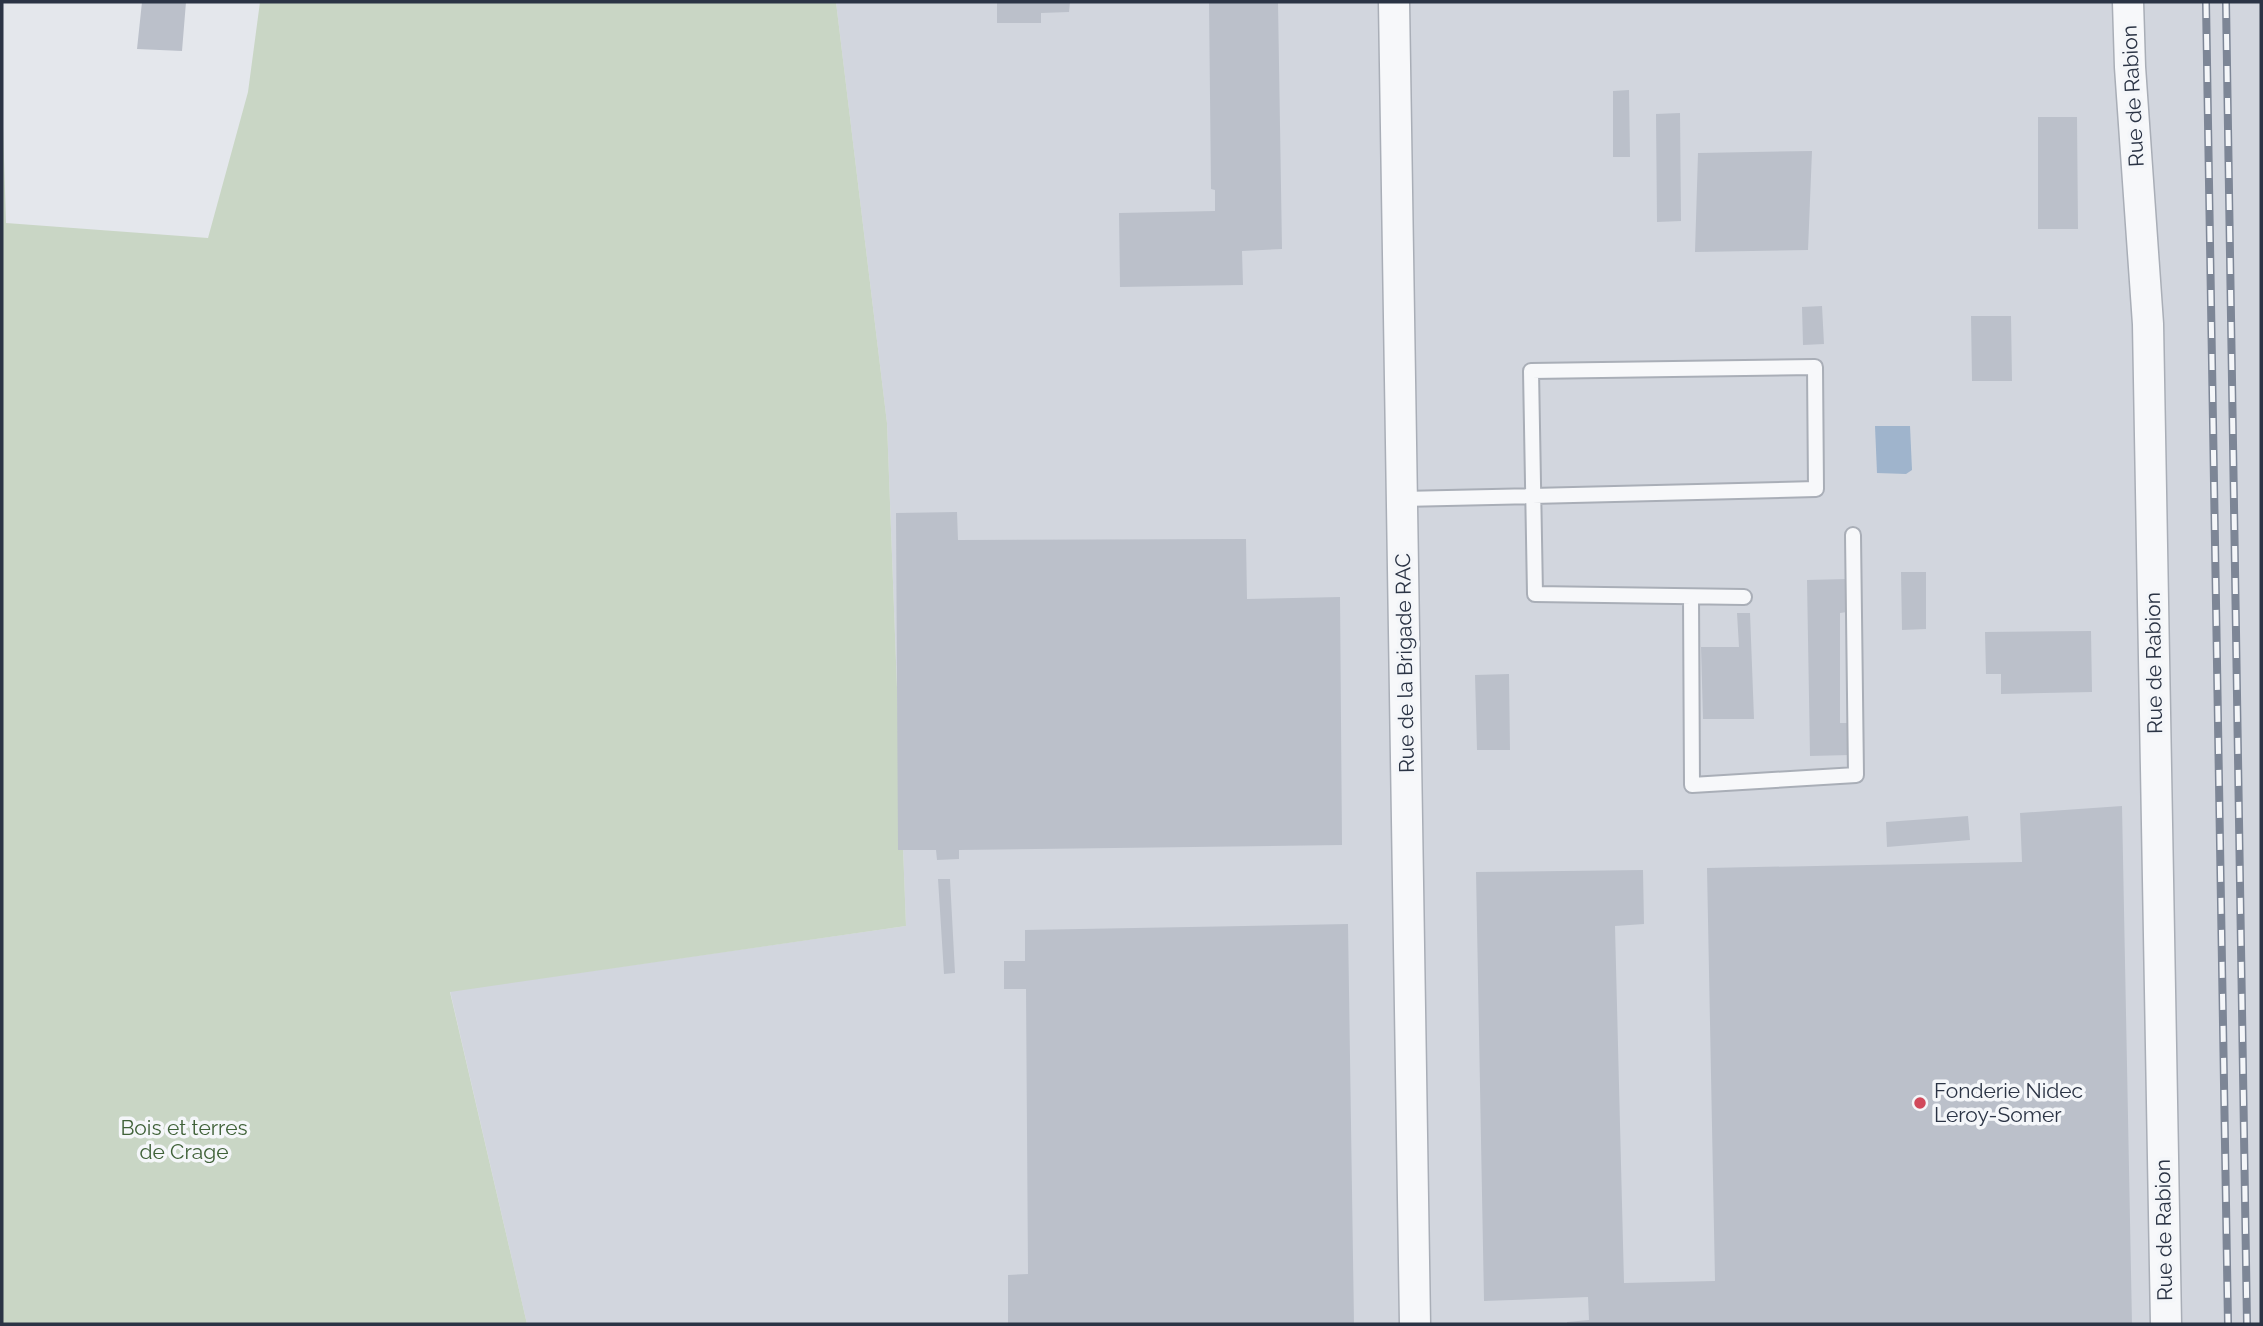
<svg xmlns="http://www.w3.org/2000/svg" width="2263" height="1326" font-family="Raleway,sans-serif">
	<rect width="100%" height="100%" fill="#e4e7ec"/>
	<path fill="#d2d6de" d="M 836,2 L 2261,2 L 2261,1324 L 527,1324 L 450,991 L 906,926 L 887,423 Z"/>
	<path fill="#c9d6c5" d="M 260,2 L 836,2 L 887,423 L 906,926 L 450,992 L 527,1324 L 2,1324 L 2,94 L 6,223 L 208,238 L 248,92 Z"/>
	<path fill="#9fb4cc" d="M 1875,426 L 1910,426 L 1912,470 L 1906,474 L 1877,473 Z"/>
	<path fill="#bbc0ca" d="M 142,2 L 186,2 L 182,51 L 137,49 Z
		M 997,2 L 1070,2 L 1069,12 L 1041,13 L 1041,23 L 997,23 Z
		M 1209,2 L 1278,2 L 1282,249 L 1242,251 L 1243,285 L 1120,287 L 1119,213 L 1215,211 L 1215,190 L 1211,189 Z
		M 1629,90 L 1630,157 L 1613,157 L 1613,91 Z
		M 1680,113 L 1681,221 L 1657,222 L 1656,114 Z
		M 2038,117 L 2077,117 L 2078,229 L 2038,229 Z
		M 1812,151 L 1808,250 L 1695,252 L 1698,153 Z
		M 1822,306 L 1824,344 L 1803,345 L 1802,307 Z
		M 1971,316 L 2011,316 L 2012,381 L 1972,381 Z
		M 957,512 L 958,540 L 1246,539 L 1247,599 L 1340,597 L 1342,845 L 959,850 L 959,859 L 937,860 L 936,850 L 898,850 L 896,513 Z
		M 1901,572 L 1926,572 L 1926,629 L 1902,630 Z
		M 1847,579 L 1847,612 L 1840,613 L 1840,723 L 1850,723 L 1850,755 L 1810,756 L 1807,580 Z
		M 1737,613 L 1750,613 L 1754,719 L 1703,719 L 1701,647 L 1739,647 Z
		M 2091,631 L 2092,692 L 2001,694 L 2001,674 L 1986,674 L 1985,632 Z
		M 1509,674 L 1510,750 L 1477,750 L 1475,675 Z
		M 2122,806 L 2132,1324 L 1567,1324 L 1567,1322 L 1589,1320 L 1588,1297 L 1484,1301 L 1476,872 L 1643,870 L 1644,924 L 1615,926 L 1624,1283 L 1715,1281 L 1707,868 L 2022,862 L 2020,813 Z
		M 1968,816 L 1970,840 L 1887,847 L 1886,822 Z
		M 938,879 L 950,879 L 955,973 L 944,974 Z
		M 1348,924 L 1354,1324 L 1008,1324 L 1008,1275 L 1028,1274 L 1026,989 L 1004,989 L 1004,961 L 1025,961 L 1025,930 Z"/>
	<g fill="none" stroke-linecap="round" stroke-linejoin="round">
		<defs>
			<path id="service" d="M 1402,499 L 1532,496 L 1816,489 L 1815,367 L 1531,371 L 1535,594 L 1744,597
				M 1691,597 L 1692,785 L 1856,775 L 1853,535"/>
			<path id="minor" d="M 1394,2 L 1415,1324
				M 2128,2 L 2130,67 L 2148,324 L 2166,1324"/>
		</defs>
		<use href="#service" stroke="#a9aeb7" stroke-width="18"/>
		<use href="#minor" stroke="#a9aeb7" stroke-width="33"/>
		<use href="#service" stroke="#f7f8fa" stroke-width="14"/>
		<use href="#minor" stroke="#f7f8fa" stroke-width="30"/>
		<defs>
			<path id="rail" d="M 2206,2 L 2228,1324
				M 2226,2 L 2247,1324"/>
		</defs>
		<use href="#rail" stroke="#7d8696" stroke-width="8"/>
		<use href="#rail" stroke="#f4f6f9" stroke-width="5" stroke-dasharray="16" stroke-linecap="butt"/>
	</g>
	<circle fill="#d1495b" stroke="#f4f6f9" stroke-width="2.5" cx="1920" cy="1103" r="7"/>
	<g text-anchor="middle" stroke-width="7" stroke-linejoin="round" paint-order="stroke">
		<g font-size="21" fill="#2b3445" stroke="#f4f6f9">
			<text transform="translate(2133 96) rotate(-93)" y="7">Rue de Rabion</text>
			<text transform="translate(1405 663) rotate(-91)" y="7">Rue de la Brigade RAC</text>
			<text transform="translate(2154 663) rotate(-91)" y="7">Rue de Rabion</text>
			<text transform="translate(2164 1230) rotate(-91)" y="7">Rue de Rabion</text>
		</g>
		<g font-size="21" fill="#2b3445" stroke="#f4f6f9" text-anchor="start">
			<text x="1934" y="1098">Fonderie Nidec<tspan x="1934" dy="24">Leroy-Somer</tspan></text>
		</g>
		<g font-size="21" fill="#3f6138" stroke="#f4f6f9">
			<text x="184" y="1135">Bois et terres<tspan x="184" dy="24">de Crage</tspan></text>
		</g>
	</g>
	<rect width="2263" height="1326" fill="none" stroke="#2b3445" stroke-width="7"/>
</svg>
